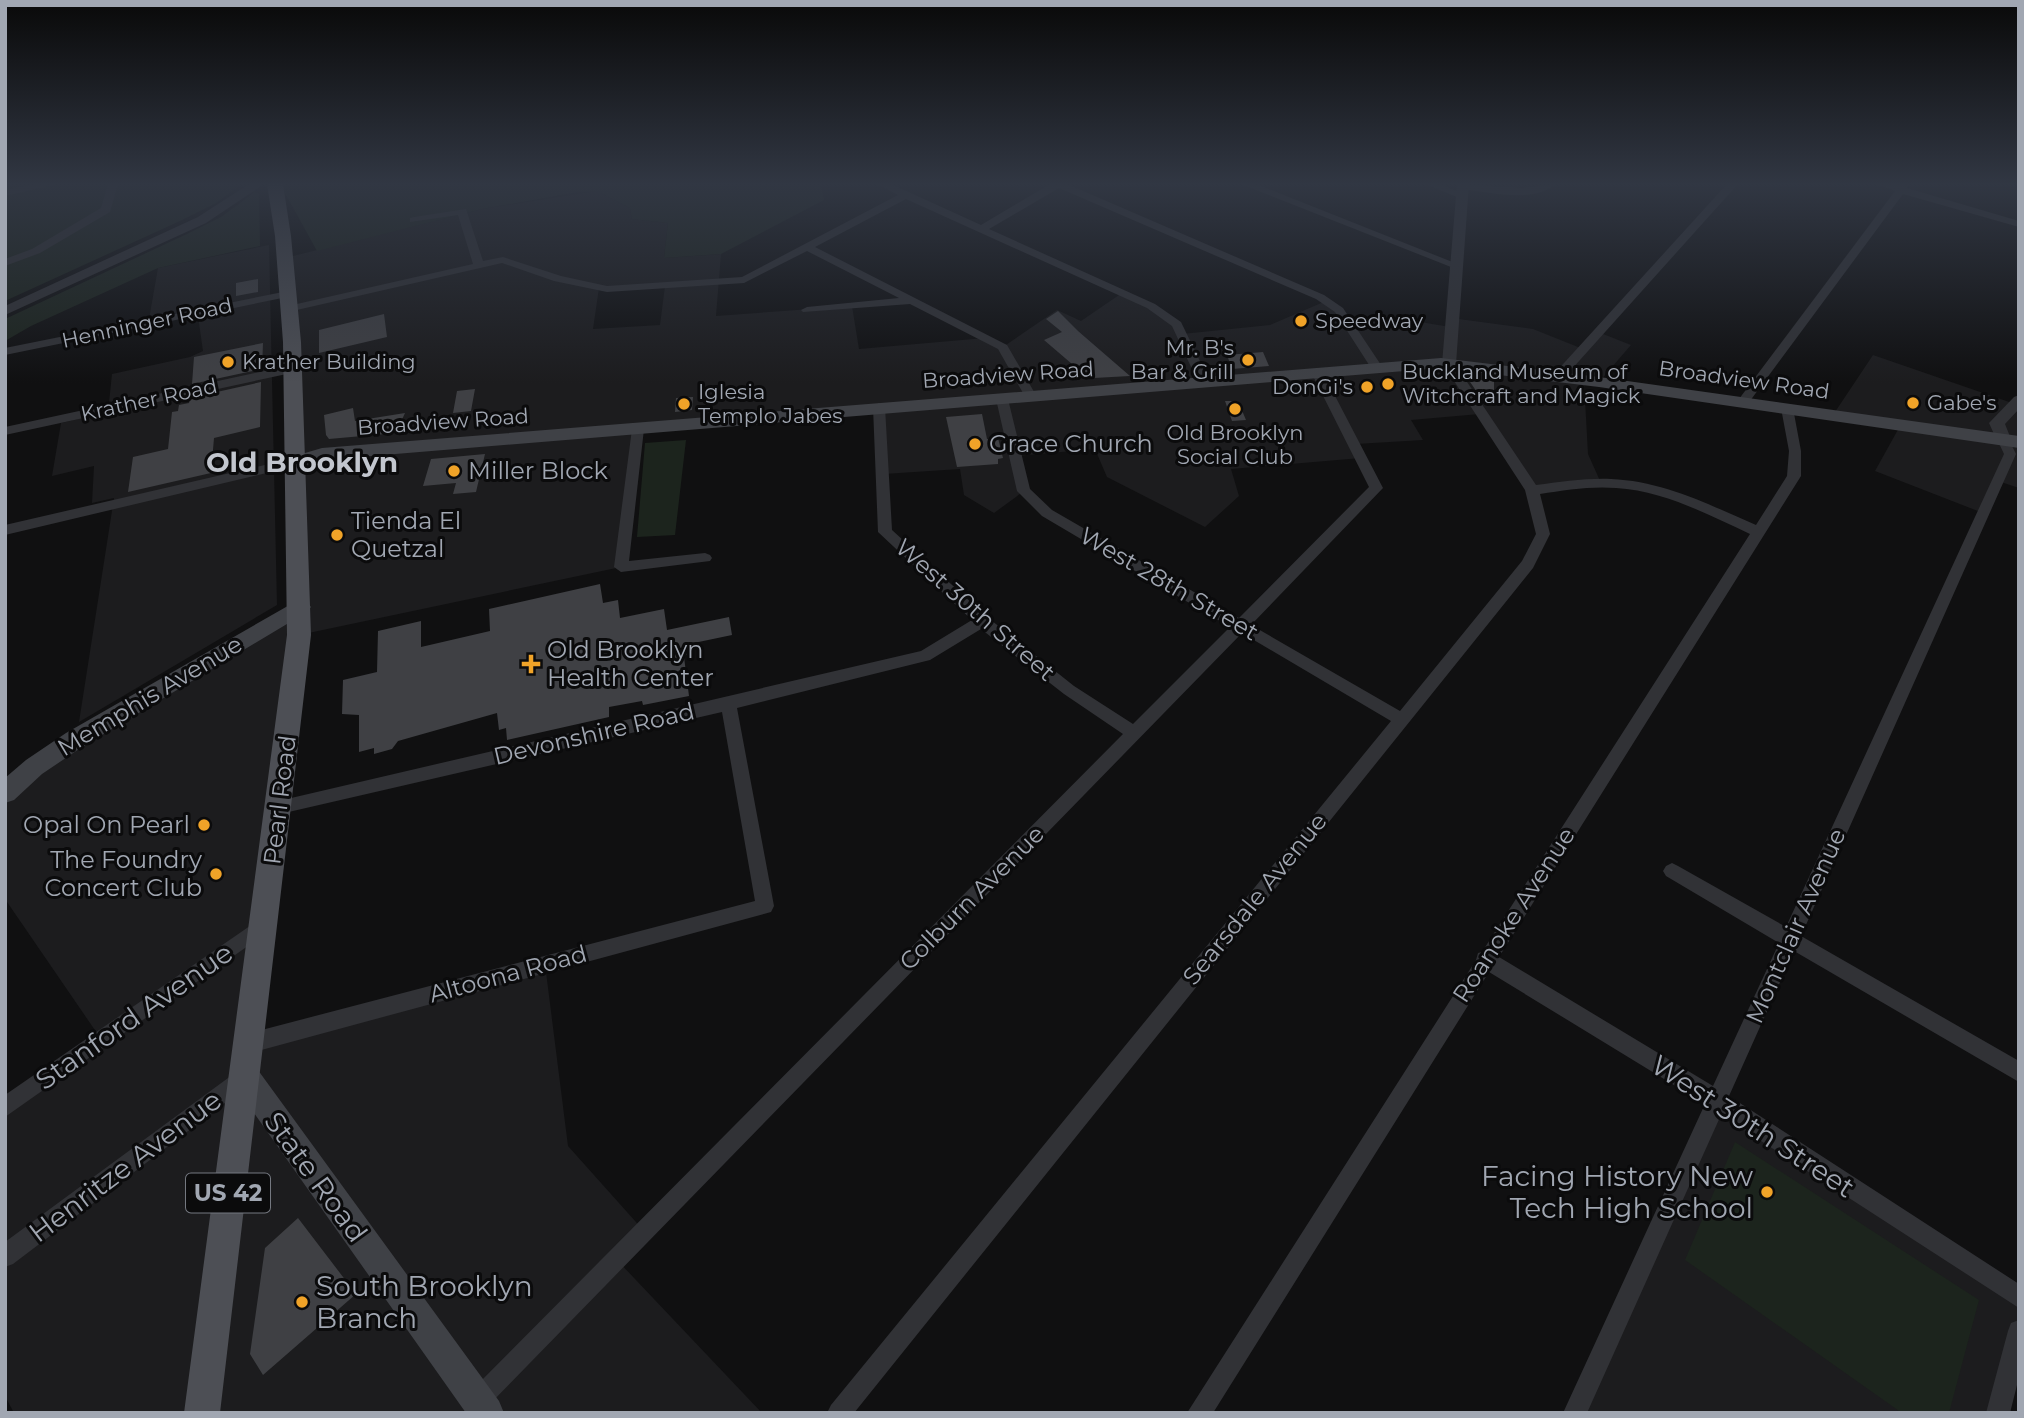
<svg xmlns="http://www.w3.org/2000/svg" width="2024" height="1418" font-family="Montserrat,sans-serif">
	<rect width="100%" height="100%" fill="#101011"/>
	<path fill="#1c1c1e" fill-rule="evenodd" d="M 597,191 L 630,208 L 632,219 L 668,223 L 664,258 L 721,254 L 716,316 L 852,306 L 859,349 L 985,338 L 1003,347 L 1057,310 L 1081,321 L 1122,293 L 1151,306 L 1182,334 L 1270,325 L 1326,301 L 1343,315 L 1369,318 L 1385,316 L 1450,327 L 1451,318 L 1533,329 L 1583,349 L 1598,332 L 1631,345 L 1599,382 L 1584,381 L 1588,454 L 1601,483 L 1532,490 L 1480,414 L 1411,420 L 1423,440 L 1356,444 L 1361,458 L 1231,469 L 1239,496 L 1205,527 L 1107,477 L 1095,449 L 1016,456 L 1024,491 L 994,513 L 964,495 L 960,469 L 884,474 L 879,408 L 639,429 L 621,567 L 299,635 L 251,1042 L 545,964 L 568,1146 L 644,1231 L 617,1260 L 762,1413 L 14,1413 L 5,1396 L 5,1107 L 101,1039 L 5,899 L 5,793 L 300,607 L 285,258 L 482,209 ZM 665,286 L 660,325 L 593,329 L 599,288 Z
		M 269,245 L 277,605 L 79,722 L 114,498 L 92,503 L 94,466 L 52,476 L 61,423 L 108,412 L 112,374 L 190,357 L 203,351 L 197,309 L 149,319 L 158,268 Z
		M 1873,355 L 2015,404 L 2019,400 L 2019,488 L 1998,481 L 1983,513 L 1875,471 L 1900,426 L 1833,415 Z
		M 1719,1102 L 2019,1297 L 2019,1331 L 1998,1413 L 1575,1413 Z"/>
	<path fill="#1c241d" d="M 5,184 L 242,184 L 216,203 L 180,221 L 5,301 Z
		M 280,184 L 821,184 L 824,200 L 721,254 L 664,258 L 668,223 L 632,219 L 630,208 L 597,191 L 572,193 L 482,209 L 317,251 Z
		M 255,192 L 259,194 L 260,246 L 158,268 L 31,326 L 5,341 L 5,319 L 189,233 L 221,217 Z
		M 686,440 L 675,535 L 637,537 L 645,443 Z
		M 1735,1142 L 1979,1300 L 1949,1413 L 1902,1413 L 1685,1260 Z"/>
	<path fill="#3f4044" d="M 258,279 L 258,292 L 236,296 L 236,283 Z
		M 1058,311 L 1078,331 L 1130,376 L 1094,378 L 1086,376 L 1044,340 L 1062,332 L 1046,319 Z
		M 384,314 L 387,337 L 319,353 L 319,330 Z
		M 263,343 L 262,369 L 192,384 L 194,357 Z
		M 1263,352 L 1269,366 L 1232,369 L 1227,355 Z
		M 1468,379 L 1494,381 L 1494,400 L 1481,398 Z
		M 261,382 L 260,427 L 214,438 L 211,473 L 128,492 L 133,457 L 168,449 L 172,412 L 178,411 L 179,405 L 189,403 L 190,398 Z
		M 475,389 L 471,411 L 453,413 L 457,391 Z
		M 693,397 L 692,410 L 675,412 L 676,398 Z
		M 1225,401 L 1238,401 L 1246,420 L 1232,421 Z
		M 353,408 L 355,421 L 405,413 L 396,433 L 329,439 L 326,435 L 324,415 Z
		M 982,414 L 987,439 L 998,438 L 1003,458 L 998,459 L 998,464 L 957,467 L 946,417 Z
		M 485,454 L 476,492 L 453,494 L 456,483 L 423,486 L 431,459 Z
		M 600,584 L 603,603 L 618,600 L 620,618 L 664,609 L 667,630 L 729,617 L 732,635 L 689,644 L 690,652 L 684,657 L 689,696 L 643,705 L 642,701 L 609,707 L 609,717 L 507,740 L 506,728 L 499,730 L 497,713 L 398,741 L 392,749 L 374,754 L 374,748 L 359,752 L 359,715 L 342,714 L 343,680 L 377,672 L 378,631 L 421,621 L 421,647 L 490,631 L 489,609 Z
		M 298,1218 L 356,1294 L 263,1375 L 250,1354 L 265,1248 Z"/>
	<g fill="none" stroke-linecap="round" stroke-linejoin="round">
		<path fill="#313236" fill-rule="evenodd" d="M 35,184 L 58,184 L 5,196 L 5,190 Z
			M 108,184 L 118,184 L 110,212 L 40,253 L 5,266 L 5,259 L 32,249 L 101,208 Z
			M 877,184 L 891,184 L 981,225 L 1050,184 L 1067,184 L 1324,295 L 1343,308 L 1383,368 L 1381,371 L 1373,371 L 1335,312 L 1316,299 L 1059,188 L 989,229 L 1155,304 L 1181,322 L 1210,382 L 1208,385 L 1200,385 L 1198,382 L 1172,326 L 1147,308 L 906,199 L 815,247 L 1007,345 L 1037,397 L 1035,400 L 1027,400 L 998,349 L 910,304 L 803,312 L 801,310 L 807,307 L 899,298 L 807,251 L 744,283 L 607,292 L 554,281 L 502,263 L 288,312 L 282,309 L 288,306 L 473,264 L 458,215 L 410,222 L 410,218 L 414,217 L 466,209 L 483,261 L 503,257 L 561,276 L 607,286 L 742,277 L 898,195 Z
			M 1241,184 L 1256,184 L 1460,265 L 1451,267 Z
			M 1425,184 L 1440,184 L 1466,195 L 1457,197 Z
			M 1458,184 L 1522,188 L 1556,184 C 1532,204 1490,192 1462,189 L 1459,188 Z
			M 1727,184 L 1738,184 L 1562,380 L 1554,380 L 1554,374 Z
			M 1876,184 L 1910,184 L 1907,188 L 2019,221 L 2019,227 L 1903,194 L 1747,405 L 1739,405 L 1739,399 L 1895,191 Z
			M 288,291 L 294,294 L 292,296 L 5,355 L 5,348 Z
			M 1449,360 L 1453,361 L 1536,485 C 1561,482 1586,478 1611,479 C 1663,481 1710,505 1756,525 L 1787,476 L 1789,451 L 1781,408 L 1787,404 L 1793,408 L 1801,451 L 1801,476 L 1499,957 L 1713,1086 L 1779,943 L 1666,876 L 1663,871 L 1666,866 L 1672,863 L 1678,866 L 1786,927 L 2004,454 L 1997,439 L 2003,435 L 2007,436 L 2016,454 L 1801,936 L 2019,1061 L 2019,1082 L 1794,951 L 1729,1096 L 2019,1284 L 2019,1308 L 1721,1115 L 1587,1413 L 1563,1413 L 1705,1104 L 1489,972 L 1213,1413 L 1187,1413 L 1476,960 L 1478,953 L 1482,952 L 1750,534 C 1707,514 1664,491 1616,488 C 1591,486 1565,490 1540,494 L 1550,534 L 1533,568 L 854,1413 L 827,1413 L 831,1405 L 1391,721 L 1242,633 L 486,1408 L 478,1412 L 470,1408 L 466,1400 L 470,1392 L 1123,734 L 1064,694 L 981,629 L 930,660 L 737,708 L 774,906 L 771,912 L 250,1053 L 243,1050 L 240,1043 L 243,1036 L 250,1033 L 755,901 L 722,712 L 280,814 L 274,812 L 272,807 L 274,802 L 921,651 L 972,620 L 878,532 L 873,407 L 879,403 L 885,407 L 892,530 L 987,617 L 1074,686 L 1133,724 L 1230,627 L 1042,516 L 1017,491 L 996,399 L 1002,395 L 1008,399 L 1030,489 L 1052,510 L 1239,618 L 1369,487 L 1311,372 L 1313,369 L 1321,369 L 1383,488 L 1251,625 L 1400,711 L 1522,561 L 1536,534 L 1525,490 L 1443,364 Z
			M 292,365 L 296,366 L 296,372 L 5,435 L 5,427 Z
			M 638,425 L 644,429 L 629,561 L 705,553 L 710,555 L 712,558 L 710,561 L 621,572 L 614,567 L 632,429 Z
			M 295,458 L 301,462 L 300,465 L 5,535 L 5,525 Z
			M 263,917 L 269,919 L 272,925 L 269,931 L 5,1117 L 5,1095 Z
			M 243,1067 L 250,1070 L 253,1077 L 250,1084 L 13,1264 L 5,1267 L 5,1242 Z
			M 2019,1320 L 2019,1377 L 2010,1413 L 1986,1413 L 2008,1331 L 2011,1323 Z"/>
		<path fill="#313236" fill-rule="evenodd" d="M 249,184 L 264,184 L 206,223 L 5,315 L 5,306 L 198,217 Z
			M 1457,184 L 1469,184 L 1456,364 L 1449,368 L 1442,364 Z
			M 2019,395 L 2019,409 L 2005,424 L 2011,439 L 2008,443 L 1998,443 L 1989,423 L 2014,397 Z"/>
		<path fill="#3f4146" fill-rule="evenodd" d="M 1441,358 L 1599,377 L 2019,436 L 2019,448 L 1599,387 L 1441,368 L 323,460 L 295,468 L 288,466 L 286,462 L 288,458 L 322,448 Z
			M 300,599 L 307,602 L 311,607 L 307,612 L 82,747 L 42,774 L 14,800 L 5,803 L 5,778 L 26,760 L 66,733 Z
			M 245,1062 L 255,1066 L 499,1401 L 504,1413 L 466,1413 L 235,1086 L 231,1076 L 235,1066 Z"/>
		<path fill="#4d4f55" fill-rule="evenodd" d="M 267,184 L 283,184 L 291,236 L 301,342 L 311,635 L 220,1413 L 184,1413 L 287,635 L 283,342 L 275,236 Z"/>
	</g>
	<linearGradient id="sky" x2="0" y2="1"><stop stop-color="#090909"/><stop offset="0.48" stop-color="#313743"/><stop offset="1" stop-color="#313743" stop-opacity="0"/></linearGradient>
	<rect width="2024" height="383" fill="url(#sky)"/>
	<g fill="#f0a328" stroke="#0b0b0c" stroke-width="2.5">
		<circle cx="1301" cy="321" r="7"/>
		<circle cx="1248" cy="360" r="7"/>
		<circle cx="228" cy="362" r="7"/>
		<circle cx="1388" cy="384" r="7"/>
		<circle cx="1367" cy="387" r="7"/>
		<circle cx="1913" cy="403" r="7"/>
		<circle cx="684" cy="404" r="7"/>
		<circle cx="1235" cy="409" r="7"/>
		<circle cx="975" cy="444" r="7"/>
		<circle cx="454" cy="471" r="7"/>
		<circle cx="337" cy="535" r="7"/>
		<path d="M527.5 653.5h7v7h7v7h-7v7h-7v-7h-7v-7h7z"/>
		<circle cx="204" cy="825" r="7"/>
		<circle cx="216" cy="874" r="7"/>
		<circle cx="1767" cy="1192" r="7"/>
		<circle cx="302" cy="1302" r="7"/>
	</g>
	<g text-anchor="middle" stroke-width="6" stroke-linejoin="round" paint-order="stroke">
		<g font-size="21" fill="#a1a7b2" stroke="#0b0b0c" text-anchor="start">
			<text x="1315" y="328">Speedway</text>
			<text x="1234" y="355" text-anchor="end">Mr. B's<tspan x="1234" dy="24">Bar &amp; Grill</tspan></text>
			<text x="242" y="369">Krather Building</text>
			<text x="1402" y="379">Buckland Museum of<tspan x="1402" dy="24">Witchcraft and Magick</tspan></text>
			<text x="1353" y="394" text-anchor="end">DonGi's</text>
			<text x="698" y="399">Iglesia<tspan x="698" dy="24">Templo Jabes</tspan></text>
			<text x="1927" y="410">Gabe's</text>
			<text x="1235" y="440" text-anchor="middle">Old Brooklyn<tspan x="1235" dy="24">Social Club</tspan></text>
		</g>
		<g font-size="21" fill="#a1a7b2" stroke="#0b0b0c">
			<text transform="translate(147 323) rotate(-12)" y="7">Henninger Road</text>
			<text transform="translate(1008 375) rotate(-4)" y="7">Broadview Road</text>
			<text transform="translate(1744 380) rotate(8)" y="7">Broadview Road</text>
			<text transform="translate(149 400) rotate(-12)" y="7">Krather Road</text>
			<text transform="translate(443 422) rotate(-4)" y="7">Broadview Road</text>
		</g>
		<rect fill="#0b0b0c" stroke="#747880" stroke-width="2" x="186" y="1173.5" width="84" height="39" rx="5"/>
		<g font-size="23" font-weight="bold" fill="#a1a7b2">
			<text x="228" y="1201">US 42</text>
		</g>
		<g font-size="24" fill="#a1a7b2" stroke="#0b0b0c" text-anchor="start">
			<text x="989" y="452">Grace Church</text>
			<text x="468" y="479">Miller Block</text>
			<text x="351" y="529">Tienda El<tspan x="351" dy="28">Quetzal</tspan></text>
			<text x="547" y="658">Old Brooklyn<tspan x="547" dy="28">Health Center</tspan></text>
			<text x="190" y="833" text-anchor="end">Opal On Pearl</text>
			<text x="202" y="868" text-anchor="end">The Foundry<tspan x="202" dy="28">Concert Club</tspan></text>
		</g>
		<g font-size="24" fill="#a1a7b2" stroke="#0b0b0c">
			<text transform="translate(1169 584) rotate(30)" y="8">West 28th Street</text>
			<text transform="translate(975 610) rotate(41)" y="8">West 30th Street</text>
			<text transform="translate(150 696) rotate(-31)" y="8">Memphis Avenue</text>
			<text transform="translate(594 734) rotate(-13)" y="8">Devonshire Road</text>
			<text transform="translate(280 800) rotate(-83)" y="8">Pearl Road</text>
			<text transform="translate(972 898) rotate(-45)" y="8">Colburn Avenue</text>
			<text transform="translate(1255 899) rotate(-51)" y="8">Searsdale Avenue</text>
			<text transform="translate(1514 915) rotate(-57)" y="8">Roanoke Avenue</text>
			<text transform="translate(1796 926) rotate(-66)" y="8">Montclair Avenue</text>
			<text transform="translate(508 974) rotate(-15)" y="8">Altoona Road</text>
		</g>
		<g font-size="28" font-weight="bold" fill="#c2c6ce" stroke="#0b0b0c">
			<text x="302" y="472">Old Brooklyn</text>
		</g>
		<g font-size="28" fill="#a1a7b2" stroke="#0b0b0c">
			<text transform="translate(134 1016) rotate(-35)" y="10">Stanford Avenue</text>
			<text transform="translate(1753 1126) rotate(33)" y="10">West 30th Street</text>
			<text transform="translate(125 1166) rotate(-37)" y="10">Henritze Avenue</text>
			<text transform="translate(316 1177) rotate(54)" y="10">State Road</text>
		</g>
		<g font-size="28" fill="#a1a7b2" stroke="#0b0b0c" text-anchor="end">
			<text x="1753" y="1186">Facing History New<tspan x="1753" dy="32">Tech High School</tspan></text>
			<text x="316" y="1296" text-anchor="start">South Brooklyn<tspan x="316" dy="32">Branch</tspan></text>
		</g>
	</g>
	<rect width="2024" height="1418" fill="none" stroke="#a1a7b2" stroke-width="14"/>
</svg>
